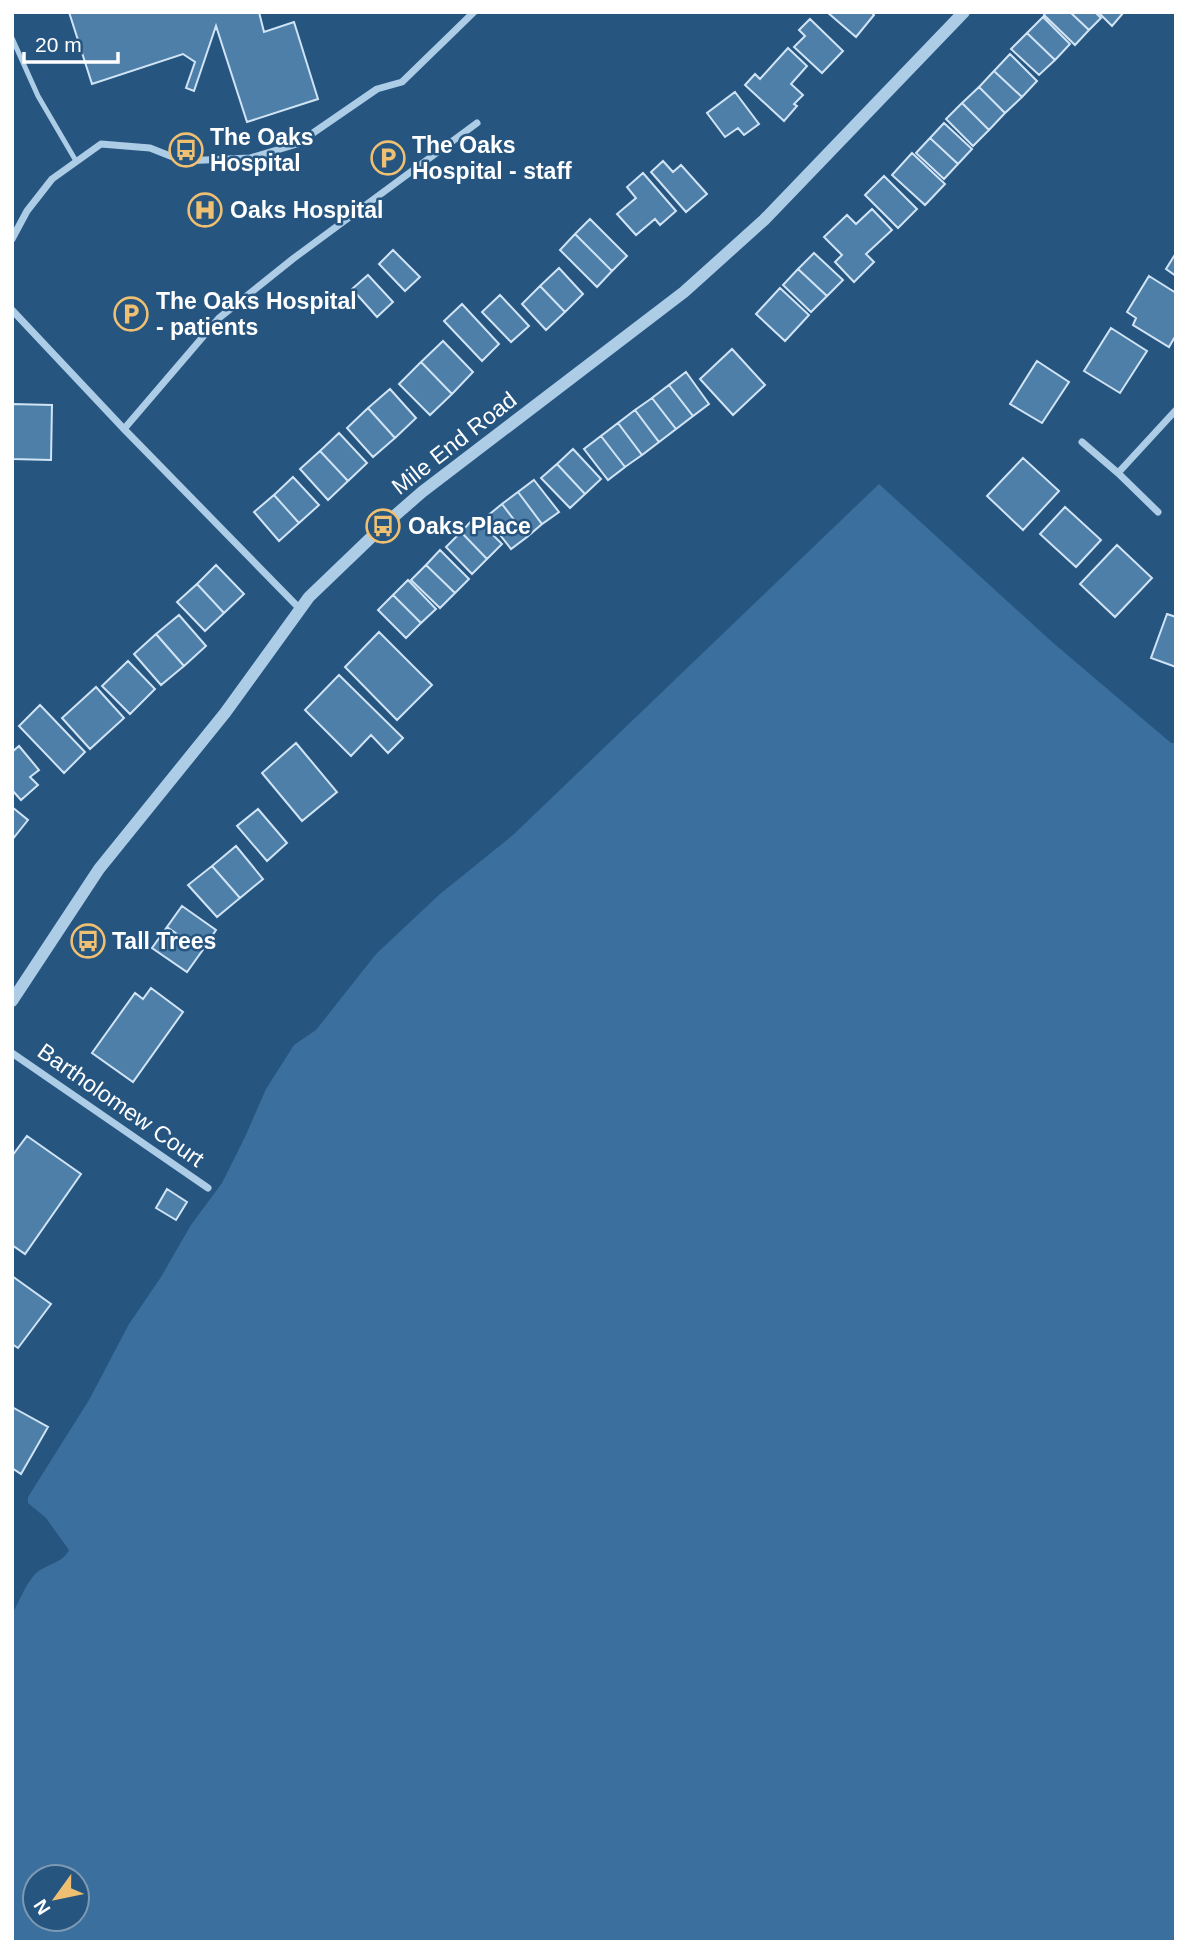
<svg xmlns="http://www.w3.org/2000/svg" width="1188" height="1954" font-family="Helvetica,sans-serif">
	<rect width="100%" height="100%" fill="#265580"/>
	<path fill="#3b6f9d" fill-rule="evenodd" d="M 879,484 L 1051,641 L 1171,743 L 1176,743 L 1176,1942 L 12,1942 L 12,1614 C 19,1602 26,1583 36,1573 C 47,1564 63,1563 69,1550 L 46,1518 L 28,1503 L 28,1497 L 89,1400 L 129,1324 L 161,1277 L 191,1225 L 222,1183 L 245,1137 L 266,1089 L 294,1045 L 316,1030 L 376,954 L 440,894 L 513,835 ZM 35,1877 L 77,1877 L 77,1919 L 35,1919 Z"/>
	<path fill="#4e7fa8" stroke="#d0e4f5" stroke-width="2" d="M 69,12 L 259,12 L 264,32 L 294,22 L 318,99 L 247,122 L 216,26 L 194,91 L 186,88 L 195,62 L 183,54 L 92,84 Z
		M 827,12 L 871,12 L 874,15 L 856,37 Z
		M 1046,12 L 1070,12 L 1089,30 L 1075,45 L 1044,15 Z
		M 1070,12 L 1095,12 L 1101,18 L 1089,30 Z
		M 1098,12 L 1124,12 L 1112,26 Z
		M 1043,17 L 1070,44 L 1055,60 L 1027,33 Z
		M 810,19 L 843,51 L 822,73 L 794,47 L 805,36 L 799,30 Z
		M 1027,33 L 1055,60 L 1039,75 L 1011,49 Z
		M 788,48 L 807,66 L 791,84 L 803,95 L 794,104 L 797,106 L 784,121 L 745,85 L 755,74 L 760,79 Z
		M 1010,54 L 1037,81 L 1022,97 L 994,71 Z
		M 994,71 L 1022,97 L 1005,113 L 979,87 Z
		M 979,87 L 1005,113 L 989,130 L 962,103 Z
		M 735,92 L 759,124 L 744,135 L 738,128 L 725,137 L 707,113 Z
		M 962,103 L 989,130 L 973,146 L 946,119 Z
		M 944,123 L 972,149 L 958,164 L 930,138 Z
		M 930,138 L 958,164 L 944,179 L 916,153 Z
		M 912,153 L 945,184 L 925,205 L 892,175 Z
		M 663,161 L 673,172 L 681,165 L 707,194 L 686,212 L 651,172 Z
		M 643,173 L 676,211 L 660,225 L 655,219 L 636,235 L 617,214 L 636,198 L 627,187 Z
		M 884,176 L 917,209 L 898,228 L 865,195 Z
		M 872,209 L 892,230 L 866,254 L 874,262 L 854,282 L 835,262 L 842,255 L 824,237 L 847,215 L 856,224 Z
		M 590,219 L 627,256 L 612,271 L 575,234 Z
		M 575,234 L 612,271 L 597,287 L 560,250 Z
		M 393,250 L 420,277 L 405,291 L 379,264 Z
		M 814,253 L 843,280 L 827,296 L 798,269 Z
		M 1176,253 L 1176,276 L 1166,269 Z
		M 559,268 L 583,294 L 565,312 L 540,286 Z
		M 798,269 L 827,296 L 811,312 L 783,285 Z
		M 368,275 L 393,302 L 377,317 L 352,289 Z
		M 1149,276 L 1176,293 L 1176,335 L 1169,347 L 1133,325 L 1136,318 L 1127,312 Z
		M 540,286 L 565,312 L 546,330 L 522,304 Z
		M 780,288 L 809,315 L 785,341 L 756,314 Z
		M 500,295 L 529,326 L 511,342 L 482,312 Z
		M 462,304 L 499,344 L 482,361 L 444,321 Z
		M 1111,328 L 1147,351 L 1120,393 L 1084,371 Z
		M 443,341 L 473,372 L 452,394 L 421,362 Z
		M 732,349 L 765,385 L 733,415 L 700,379 Z
		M 1037,361 L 1069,382 L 1042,423 L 1010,404 Z
		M 421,362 L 452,394 L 430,415 L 399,384 Z
		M 686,372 L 709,404 L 693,416 L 669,385 Z
		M 669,385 L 693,416 L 676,429 L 652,398 Z
		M 390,389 L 416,418 L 395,438 L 368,408 Z
		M 652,398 L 676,429 L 659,442 L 635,410 Z
		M 12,404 L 52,405 L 51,460 L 12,459 Z
		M 368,408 L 395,438 L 373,457 L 347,428 Z
		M 635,410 L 659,442 L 642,455 L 618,423 Z
		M 618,423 L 642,455 L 625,467 L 601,436 Z
		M 339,433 L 367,463 L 348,481 L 320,451 Z
		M 601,436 L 625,467 L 608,480 L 584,449 Z
		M 573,449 L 601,479 L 585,494 L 557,464 Z
		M 320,451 L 348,481 L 328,500 L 300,469 Z
		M 1023,458 L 1059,491 L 1023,530 L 987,496 Z
		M 557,464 L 585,494 L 570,508 L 541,478 Z
		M 293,477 L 319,505 L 299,523 L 274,495 Z
		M 534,480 L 559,512 L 542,524 L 518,492 Z
		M 518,492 L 542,524 L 527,537 L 502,504 Z
		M 274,495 L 299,523 L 279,541 L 254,512 Z
		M 502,504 L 527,537 L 511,549 L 486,517 Z
		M 1065,507 L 1101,540 L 1076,567 L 1040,534 Z
		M 475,517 L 502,544 L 487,559 L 461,532 Z
		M 461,532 L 487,559 L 472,574 L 446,547 Z
		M 1117,545 L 1152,578 L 1115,617 L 1080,584 Z
		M 440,550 L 469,579 L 455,593 L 426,565 Z
		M 216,565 L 244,594 L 224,613 L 197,584 Z
		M 426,565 L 455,593 L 440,608 L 411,580 Z
		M 408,580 L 436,609 L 421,623 L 393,595 Z
		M 197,584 L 224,613 L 205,631 L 177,602 Z
		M 393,595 L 421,623 L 406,638 L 378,610 Z
		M 1167,614 L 1176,617 L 1176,667 L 1151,658 Z
		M 179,615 L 206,646 L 184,666 L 156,634 Z
		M 379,632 L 432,685 L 397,720 L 345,667 Z
		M 156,634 L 184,666 L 161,685 L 134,654 Z
		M 128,661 L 155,689 L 130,714 L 102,686 Z
		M 339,675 L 403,738 L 388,753 L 371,735 L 351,756 L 305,710 Z
		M 96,687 L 124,718 L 90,749 L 62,718 Z
		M 40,705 L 85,752 L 64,773 L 19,726 Z
		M 296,743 L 337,792 L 302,821 L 262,773 Z
		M 19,746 L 39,770 L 30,777 L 38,785 L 21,800 L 12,790 L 12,752 Z
		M 12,807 L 28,820 L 12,840 Z
		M 258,809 L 287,843 L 267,861 L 237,826 Z
		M 236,846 L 263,879 L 240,898 L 212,866 Z
		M 212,866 L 240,898 L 217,917 L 188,885 Z
		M 182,906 L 216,930 L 202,951 L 167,927 Z
		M 167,927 L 202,951 L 187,972 L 152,948 Z
		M 151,988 L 183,1012 L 133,1082 L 92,1053 L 135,993 L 143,999 Z
		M 27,1136 L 81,1174 L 25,1254 L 12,1245 L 12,1156 Z
		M 167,1189 L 187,1202 L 176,1220 L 156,1208 Z
		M 12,1276 L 51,1304 L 18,1348 L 12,1344 Z
		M 12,1407 L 48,1427 L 21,1474 L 12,1468 Z"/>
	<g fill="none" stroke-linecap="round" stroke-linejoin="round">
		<path stroke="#adcce6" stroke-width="5" d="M 12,38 L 38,96 L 76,161"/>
		<path stroke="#adcce6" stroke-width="7" d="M 12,239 L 27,211 L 52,179 L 101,144 L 150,148 L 183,161 L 250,158 L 297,144 L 377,89 L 402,82 L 474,12
			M 12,310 L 124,429 L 300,609
			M 124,429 L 219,318 L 294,258 L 477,123
			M 1082,442 L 1118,473 L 1176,410
			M 1118,473 L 1158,512
			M 12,1053 L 208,1188"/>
		<path stroke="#adcce6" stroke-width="12" d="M 12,1001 L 99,869 L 225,713 L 309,597 L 383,526 L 422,492 L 684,292 L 764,220 L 964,12"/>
	</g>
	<defs>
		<symbol id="bus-ring" viewBox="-11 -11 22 22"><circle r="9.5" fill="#265580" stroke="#efc072" stroke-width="1.5"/><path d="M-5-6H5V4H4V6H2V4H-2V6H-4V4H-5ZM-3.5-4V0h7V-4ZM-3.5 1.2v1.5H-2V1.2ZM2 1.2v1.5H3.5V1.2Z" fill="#efc072"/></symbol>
		<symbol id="parking-ring" viewBox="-11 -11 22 22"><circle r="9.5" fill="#265580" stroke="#efc072" stroke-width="1.5"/><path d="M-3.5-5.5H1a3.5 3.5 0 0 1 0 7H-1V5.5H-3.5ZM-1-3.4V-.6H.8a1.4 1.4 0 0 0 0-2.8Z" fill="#efc072"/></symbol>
		<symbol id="hospital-ring" viewBox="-11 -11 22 22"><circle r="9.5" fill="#265580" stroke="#efc072" stroke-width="1.5"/><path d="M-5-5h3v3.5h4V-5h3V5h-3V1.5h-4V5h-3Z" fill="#efc072"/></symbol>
	</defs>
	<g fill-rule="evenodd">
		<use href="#bus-ring" x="167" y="131" width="38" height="38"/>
		<use href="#parking-ring" x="369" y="139" width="38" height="38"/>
		<use href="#hospital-ring" x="186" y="191" width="38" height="38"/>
		<use href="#parking-ring" x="112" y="295" width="38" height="38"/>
		<use href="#bus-ring" x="364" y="507" width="38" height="38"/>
		<use href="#bus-ring" x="69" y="922" width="38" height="38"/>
	</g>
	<g text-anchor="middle" stroke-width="5" stroke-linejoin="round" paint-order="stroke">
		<g font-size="23" font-weight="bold" fill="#fff" stroke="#265580" text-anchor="start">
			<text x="210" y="145">The Oaks<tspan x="210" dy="26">Hospital</tspan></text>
			<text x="412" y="153">The Oaks<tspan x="412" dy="26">Hospital - staff</tspan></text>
			<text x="230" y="218">Oaks Hospital</text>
			<text x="156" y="309">The Oaks Hospital<tspan x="156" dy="26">- patients</tspan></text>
			<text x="408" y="534">Oaks Place</text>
			<text x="112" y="949">Tall Trees</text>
		</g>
		<g font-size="23" fill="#fff" stroke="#265580">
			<text transform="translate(454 443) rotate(-38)" y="8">Mile End Road</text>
			<text transform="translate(121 1105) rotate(35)" y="8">Bartholomew Court</text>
		</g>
	</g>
	<rect width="1188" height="1954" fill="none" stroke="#ffffff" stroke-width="28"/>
	<g transform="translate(56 1898) rotate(237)"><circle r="33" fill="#265580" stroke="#7d99b3" stroke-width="2"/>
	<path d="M0-5L12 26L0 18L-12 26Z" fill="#efc072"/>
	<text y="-10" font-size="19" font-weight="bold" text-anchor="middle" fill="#ffffff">N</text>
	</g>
	<path d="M24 52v10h94v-10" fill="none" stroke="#ffffff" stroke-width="3.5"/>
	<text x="35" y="52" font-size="21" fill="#ffffff" stroke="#265580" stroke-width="5" paint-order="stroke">20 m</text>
</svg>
